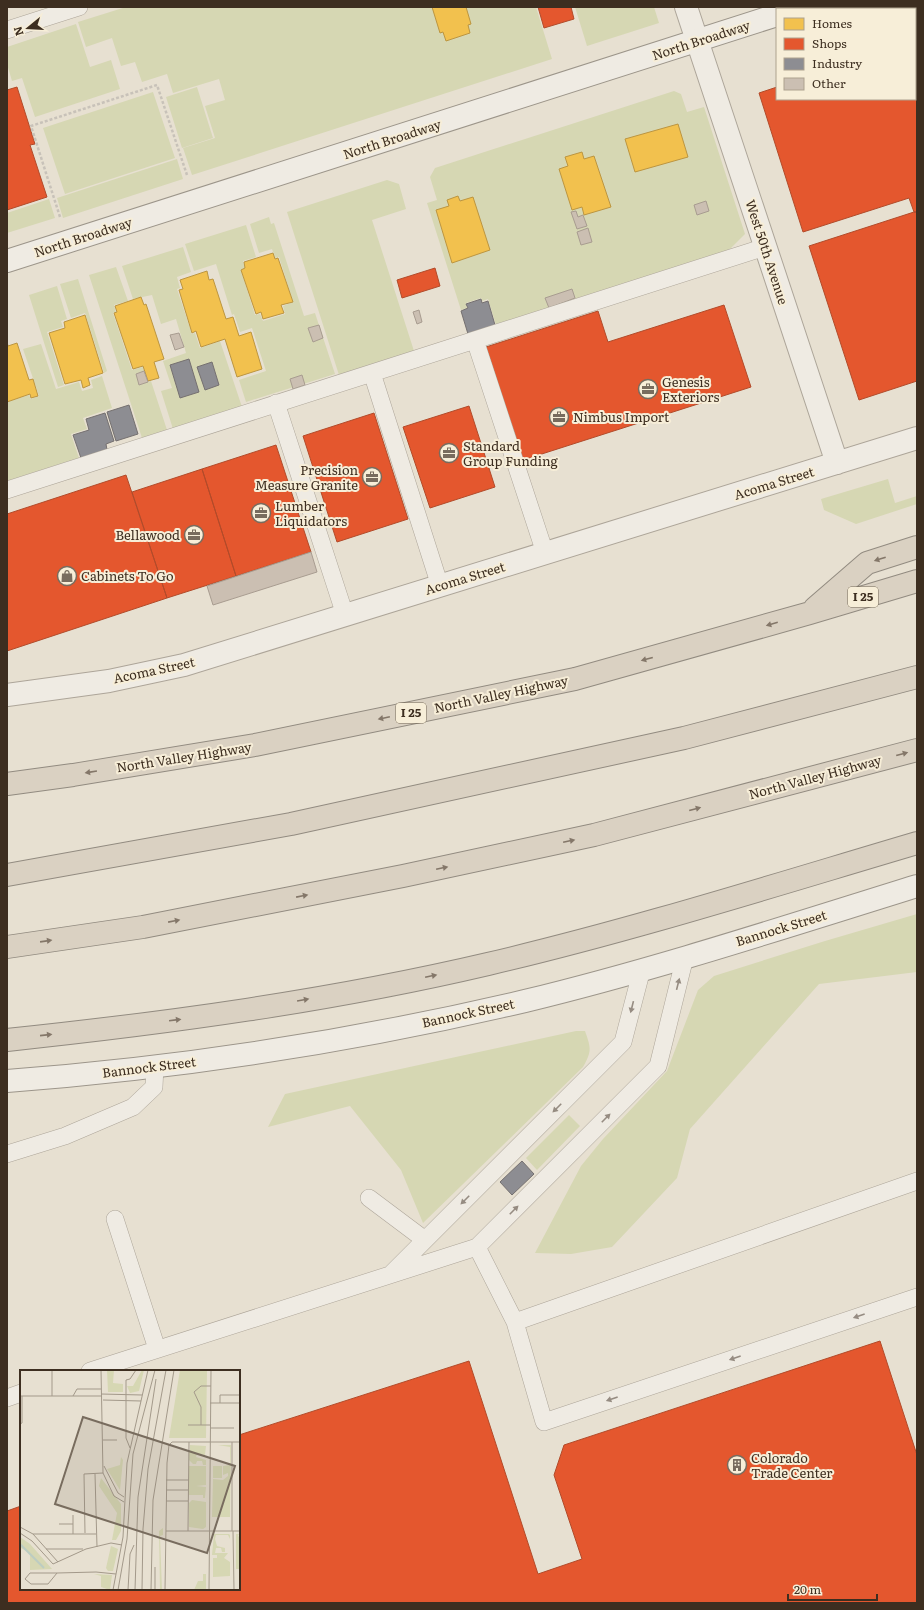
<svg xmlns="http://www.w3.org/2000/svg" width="924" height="1610" font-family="Literata,serif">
	<rect width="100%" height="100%" fill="#e7e0d1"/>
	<path fill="#d6d7b3" d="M 126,7 L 536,7 L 552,59 L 192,175 L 183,148 L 215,138 L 205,106 L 225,100 L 219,79 L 173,93 L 167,74 L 142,82 L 135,62 L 121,66 L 112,38 L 86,47 L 78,22 Z
		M 575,7 L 654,7 L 659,23 L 587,46 Z
		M 76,24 L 90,67 L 111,60 L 120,89 L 35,117 L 22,78 L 12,81 L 7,64 L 7,47 Z
		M 197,87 L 213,138 L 182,148 L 166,97 Z
		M 674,91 L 681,94 L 687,112 L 704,107 L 745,234 L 727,252 L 496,325 L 488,299 L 482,301 L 481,298 L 466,303 L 467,308 L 461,310 L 427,203 L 437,200 L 430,177 L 435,168 Z
		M 153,92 L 175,158 L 65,194 L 43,128 Z
		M 177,159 L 183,179 L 63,218 L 57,198 Z
		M 387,180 L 399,184 L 406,209 L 372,220 L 414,351 L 339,375 L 287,212 Z
		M 49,199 L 55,218 L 7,233 L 7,213 Z
		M 269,217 L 271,224 L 274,223 L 304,316 L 315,313 L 335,374 L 246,402 L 239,380 L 266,371 L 252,328 L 240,332 L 234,314 L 232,315 L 216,264 L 194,271 L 185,244 L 246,225 L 256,257 L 243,261 L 245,268 L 241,270 L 255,315 L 260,314 L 263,321 L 285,314 L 283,306 L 293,302 L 279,257 L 275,258 L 272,249 L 259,253 L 250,224 Z
		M 183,247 L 191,272 L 177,277 L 180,288 L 177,289 L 192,334 L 195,333 L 200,348 L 220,341 L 242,407 L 173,429 L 161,391 L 172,388 L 163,361 L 186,353 L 176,319 L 161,324 L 152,295 L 133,299 L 122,266 Z
		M 116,267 L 128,301 L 114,305 L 116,312 L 113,313 L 132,370 L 143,367 L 148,382 L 151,381 L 167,430 L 142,438 L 89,275 Z
		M 78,279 L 107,371 L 104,373 L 85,313 L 71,318 L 60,284 Z
		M 57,286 L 67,319 L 61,321 L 63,327 L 47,332 L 64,385 L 58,387 L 29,295 Z
		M 41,344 L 56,389 L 79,382 L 82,391 L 93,388 L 91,380 L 102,376 L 112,408 L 83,418 L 87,429 L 71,434 L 79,458 L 7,481 L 7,402 L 29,395 L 31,399 L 39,396 L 23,349 Z
		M 888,479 L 895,503 L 917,496 L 917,504 L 856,524 L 824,510 L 821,499 Z
		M 917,914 L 917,972 L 819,984 L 690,1129 L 677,1178 L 612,1247 L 571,1254 L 535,1253 L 581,1166 L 603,1139 L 667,1071 L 698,990 L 714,976 L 825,941 Z
		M 576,1031 L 585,1031 C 591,1048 592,1051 583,1067 L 423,1223 L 401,1170 L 350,1106 L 268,1127 L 285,1094 Z
		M 569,1115 L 580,1126 L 537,1170 L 526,1158 Z"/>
	<path fill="#f2c14e" stroke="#bc9540" d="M 432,7 L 466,7 L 471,24 L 468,25 L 470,33 L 446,41 L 443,32 L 440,33 Z
		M 678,124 L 688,157 L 635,172 L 625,139 Z
		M 582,152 L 584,159 L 594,156 L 611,207 L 584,215 L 582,207 L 572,210 L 559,169 L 568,166 L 565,157 Z
		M 458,196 L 460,201 L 473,197 L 490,250 L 452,263 L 436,210 L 449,206 L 447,200 Z
		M 273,253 L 275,259 L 278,258 L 293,302 L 281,305 L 284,313 L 263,319 L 261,312 L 256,314 L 241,270 L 245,268 L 244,262 Z
		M 207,271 L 209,280 L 213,279 L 226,319 L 233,317 L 239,336 L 251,332 L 262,369 L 237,377 L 225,339 L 201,347 L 196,331 L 192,333 L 179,290 L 183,289 L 180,280 Z
		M 141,297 L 144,305 L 146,304 L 164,359 L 154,362 L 159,378 L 148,381 L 143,366 L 133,369 L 114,313 L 117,312 L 115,306 Z
		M 85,315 L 103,373 L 88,378 L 90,385 L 83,388 L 81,380 L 65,384 L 49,333 L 65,328 L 64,322 Z
		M 7,342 L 8,346 L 17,343 L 29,380 L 33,379 L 38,396 L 31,398 L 30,394 L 7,402 Z"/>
	<path fill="#e4572e" stroke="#b24b2a" d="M 538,7 L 571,7 L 574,19 L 544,28 Z
		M 915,43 L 917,43 L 917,212 L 914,212 L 909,198 L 803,232 L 759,93 L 777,87 L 777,99 L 915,99 Z
		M 17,87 L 35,144 L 30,145 L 47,197 L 7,210 L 7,90 Z
		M 914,212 L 917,212 L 917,381 L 859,400 L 809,246 Z
		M 435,268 L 440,286 L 402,298 L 397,280 Z
		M 724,305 L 751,387 L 523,460 L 486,347 L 598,311 L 608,342 Z
		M 469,406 L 495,487 L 430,508 L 403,427 Z
		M 374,413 L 408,519 L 337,542 L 303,436 Z
		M 276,445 L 311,552 L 236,576 L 202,469 Z
		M 202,469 L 236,576 L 167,598 L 132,492 Z
		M 126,475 L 167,598 L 7,651 L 7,514 Z
		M 880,1341 L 917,1455 L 917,1603 L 7,1603 L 7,1511 L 21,1506 L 21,1589 L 239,1589 L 239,1435 L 469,1361 L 538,1574 L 582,1559 L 554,1475 L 564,1445 Z"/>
	<path fill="#8d8d92" stroke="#757070" d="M 481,299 L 482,303 L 488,301 L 495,325 L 468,334 L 461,311 L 468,308 L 466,304 Z
		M 189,359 L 199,392 L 180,398 L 170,365 Z
		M 212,362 L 219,385 L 205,390 L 197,367 Z
		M 129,405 L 138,434 L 116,441 L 107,412 Z
		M 105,413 L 114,441 L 106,444 L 107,450 L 81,458 L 73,435 L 89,430 L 86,419 Z
		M 522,1161 L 534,1174 L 512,1195 L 500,1182 Z"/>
	<path fill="#cbbfb2" stroke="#a89c90" d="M 706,201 L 709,211 L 697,215 L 694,205 Z
		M 576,211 L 578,217 L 583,215 L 587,226 L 577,229 L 571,212 Z
		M 588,228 L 592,242 L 581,245 L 577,232 Z
		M 572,289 L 575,298 L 549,308 L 545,298 Z
		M 419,310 L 422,322 L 417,324 L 413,312 Z
		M 319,325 L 323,338 L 313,342 L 308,328 Z
		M 179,333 L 184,347 L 175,350 L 170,335 Z
		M 144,371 L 148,382 L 139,385 L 136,374 Z
		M 302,375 L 305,385 L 293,389 L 290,379 Z
		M 311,552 L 317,572 L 213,605 L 207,586 Z"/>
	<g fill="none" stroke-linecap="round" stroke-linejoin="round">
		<defs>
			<path id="lane" d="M 7,30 L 79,7
				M 475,340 L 545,553
				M 372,373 L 440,586
				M 276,403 L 345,615
				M 7,490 L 765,247
				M 7,1154 L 65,1136 L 133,1107 L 154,1087 L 155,1066
				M 369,1198 L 425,1240
				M 115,1219 L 157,1349
				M 477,1247 L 515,1322 L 544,1422 L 917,1297
				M 392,1273 L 623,1042 L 642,969
				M 515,1322 L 917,1181
				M 90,1371 L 477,1247 L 658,1066 L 685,957
				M 7,1398 L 21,1393"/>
			<path id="street" d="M 686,7 L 837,463
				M 7,695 L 109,681 L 184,665 L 917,438"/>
			<path id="secondary" d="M 797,9 L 803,7
				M 7,261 L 777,15
				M 7,1081 C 181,1068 355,1041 525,1001 C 657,969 788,926 917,886"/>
			<path id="highway" d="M 815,608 L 867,563 L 917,547
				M 7,784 L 73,775 L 255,745 L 575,679 L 810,613 L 917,581
				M 7,875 L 291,824 L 684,738 L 917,677
				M 7,947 L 143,927 L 403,876 L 594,835 L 917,750
				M 7,1040 C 168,1023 330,1001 488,964 C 633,930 775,885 917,843"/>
		</defs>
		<use href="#lane" stroke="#ada599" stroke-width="18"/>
		<use href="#street" stroke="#ada599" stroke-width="24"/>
		<use href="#secondary" stroke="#9c958a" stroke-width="24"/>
		<use href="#highway" stroke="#928b80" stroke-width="24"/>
		<path stroke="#c8c2b9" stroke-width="2.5" stroke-dasharray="3 2" stroke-linecap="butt" d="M 60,217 L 31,126 L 157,85 L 187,175"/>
		<use href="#lane" stroke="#efebe3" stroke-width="17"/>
		<use href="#street" stroke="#efebe3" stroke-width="22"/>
		<use href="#secondary" stroke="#efebe3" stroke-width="22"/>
		<use href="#highway" stroke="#dad1c2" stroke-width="22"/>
	</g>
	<defs><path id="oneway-solid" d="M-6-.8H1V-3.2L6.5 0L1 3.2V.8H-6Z"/></defs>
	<g fill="#847769">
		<use href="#oneway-solid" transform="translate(880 559) rotate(162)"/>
		<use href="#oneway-solid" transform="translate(772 624) rotate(164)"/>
		<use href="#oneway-solid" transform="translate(647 659) rotate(165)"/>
		<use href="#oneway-solid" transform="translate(384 718) rotate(168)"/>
		<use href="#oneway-solid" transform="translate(902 754) rotate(-15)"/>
		<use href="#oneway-solid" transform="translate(91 772) rotate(171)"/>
		<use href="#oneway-solid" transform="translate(695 809) rotate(-15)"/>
		<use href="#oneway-solid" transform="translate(569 841) rotate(-12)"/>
		<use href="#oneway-solid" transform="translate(442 868) rotate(-12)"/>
		<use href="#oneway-solid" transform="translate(302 896) rotate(-11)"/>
		<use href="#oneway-solid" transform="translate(174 921) rotate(-11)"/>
		<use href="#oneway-solid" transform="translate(46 941) rotate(-8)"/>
		<use href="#oneway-solid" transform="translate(431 976) rotate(-12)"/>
		<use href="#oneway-solid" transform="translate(303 1000) rotate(-10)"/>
		<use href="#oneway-solid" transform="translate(175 1020) rotate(-7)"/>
		<use href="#oneway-solid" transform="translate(46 1035) rotate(-6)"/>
	</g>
	<g fill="#968c82">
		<use href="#oneway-solid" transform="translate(678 984) rotate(-76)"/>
		<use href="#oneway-solid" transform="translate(632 1007) rotate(104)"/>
		<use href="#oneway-solid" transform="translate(557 1108) rotate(135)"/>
		<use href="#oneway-solid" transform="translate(606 1118) rotate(-45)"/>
		<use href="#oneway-solid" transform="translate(465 1200) rotate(135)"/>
		<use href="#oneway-solid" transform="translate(514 1210) rotate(-45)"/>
		<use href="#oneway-solid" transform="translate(859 1316) rotate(161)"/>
		<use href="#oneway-solid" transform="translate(735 1358) rotate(161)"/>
		<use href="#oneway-solid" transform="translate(612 1399) rotate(161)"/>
	</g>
	<defs>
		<symbol id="office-ring" viewBox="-11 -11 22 22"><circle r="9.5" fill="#f7eed8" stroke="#786c5e" stroke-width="1.5"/><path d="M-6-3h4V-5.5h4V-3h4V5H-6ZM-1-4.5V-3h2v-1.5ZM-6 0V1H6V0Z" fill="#786c5e"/></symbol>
		<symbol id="shop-ring" viewBox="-11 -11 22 22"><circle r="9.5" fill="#f7eed8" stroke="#786c5e" stroke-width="1.5"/><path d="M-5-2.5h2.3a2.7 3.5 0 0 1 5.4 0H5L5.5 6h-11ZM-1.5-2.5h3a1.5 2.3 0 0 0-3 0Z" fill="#786c5e"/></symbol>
		<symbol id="building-ring" viewBox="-11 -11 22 22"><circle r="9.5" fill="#f7eed8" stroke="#786c5e" stroke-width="1.5"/><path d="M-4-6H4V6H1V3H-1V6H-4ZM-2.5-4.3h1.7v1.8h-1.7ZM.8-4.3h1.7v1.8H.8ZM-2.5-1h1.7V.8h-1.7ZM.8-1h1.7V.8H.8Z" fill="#786c5e"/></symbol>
	</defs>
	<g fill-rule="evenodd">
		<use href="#office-ring" x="637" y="378" width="22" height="22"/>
		<use href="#office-ring" x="548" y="406" width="22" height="22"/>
		<use href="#office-ring" x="438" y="442" width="22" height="22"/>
		<use href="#office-ring" x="361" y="466" width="22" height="22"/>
		<use href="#office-ring" x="250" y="502" width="22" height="22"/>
		<use href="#office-ring" x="183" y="524" width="22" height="22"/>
		<use href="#shop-ring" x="56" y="565" width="22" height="22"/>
		<use href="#building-ring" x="726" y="1454" width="22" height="22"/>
	</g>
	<g text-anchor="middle" stroke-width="4" stroke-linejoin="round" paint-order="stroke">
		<g fill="#f7eed8" stroke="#756857" stroke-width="1">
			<rect x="848" y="587" width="30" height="20" rx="3"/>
			<rect x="396" y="703" width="30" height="20" rx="3"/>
		</g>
		<g font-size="12" font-weight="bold" fill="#3d2e20">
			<text x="863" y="601">I 25</text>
			<text x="411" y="717">I 25</text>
		</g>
		<g font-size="13" fill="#3d2e20" stroke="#f7eed8">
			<text transform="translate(701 40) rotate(-18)" y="5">North Broadway</text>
			<text transform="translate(392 139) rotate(-18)" y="5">North Broadway</text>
			<text transform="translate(83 237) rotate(-18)" y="5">North Broadway</text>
			<text transform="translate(767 252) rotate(72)" y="5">West 50th Avenue</text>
			<text transform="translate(774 483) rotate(-17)" y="5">Acoma Street</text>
			<text transform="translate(465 578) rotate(-17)" y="5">Acoma Street</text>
			<text transform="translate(154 670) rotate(-12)" y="5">Acoma Street</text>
			<text transform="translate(501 694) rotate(-12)" y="5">North Valley Highway</text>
			<text transform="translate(184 757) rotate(-9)" y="5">North Valley Highway</text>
			<text transform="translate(815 777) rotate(-15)" y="5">North Valley Highway</text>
			<text transform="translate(781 928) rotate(-17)" y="5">Bannock Street</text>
			<text transform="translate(468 1013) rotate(-12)" y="5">Bannock Street</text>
			<text transform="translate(149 1067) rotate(-7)" y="5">Bannock Street</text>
		</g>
		<g font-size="13" fill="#3d2e20" stroke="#f7eed8" text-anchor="start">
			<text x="662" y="387">Genesis<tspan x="662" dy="15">Exteriors</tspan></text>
			<text x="573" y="422">Nimbus Import</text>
			<text x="463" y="451">Standard<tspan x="463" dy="15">Group Funding</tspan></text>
			<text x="358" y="475" text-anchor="end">Precision<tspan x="358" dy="15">Measure Granite</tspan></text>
			<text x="275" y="511">Lumber<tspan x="275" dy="15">Liquidators</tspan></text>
			<text x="180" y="540" text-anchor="end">Bellawood</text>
			<text x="81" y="581">Cabinets To Go</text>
			<text x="751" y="1463">Colorado<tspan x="751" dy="15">Trade Center</tspan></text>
		</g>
	</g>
	<g transform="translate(20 1370)">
		<rect width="220" height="220" fill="#e7e0d1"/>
		<path d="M 87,0 L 94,0 L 93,13 L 103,14 L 103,22 L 88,22 ZM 122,0 L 124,0 L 119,21 L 110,23 L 107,16 L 113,16 ZM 160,0 L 187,0 L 186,68 L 149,68 ZM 170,75 L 186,76 L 185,85 L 177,84 L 176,87 L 186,90 L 186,95 L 177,95 L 183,95 L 182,91 L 177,91 L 176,94 L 173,94 L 169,90 L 169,82 L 173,81 L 170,81 ZM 198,75 L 211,75 L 210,147 L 192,147 L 193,109 L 203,110 L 208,106 L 208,103 L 203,105 L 203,96 L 210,95 L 210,77 ZM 101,87 L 103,90 L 100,120 L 87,99 L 100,95 ZM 169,96 L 186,96 L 186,115 L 176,116 L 186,117 L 185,128 L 183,128 L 183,125 L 169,125 ZM 193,96 L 202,96 L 202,108 L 193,108 ZM 81,108 L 101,134 L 101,161 L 96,170 L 92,170 L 97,143 L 79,116 ZM 172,130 L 186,132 L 186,157 L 183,159 L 169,157 L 169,133 ZM 143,158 L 143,165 L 140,166 L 142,220 L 140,220 L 139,161 ZM 194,164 L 209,164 L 210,165 L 210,169 L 208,165 L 196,165 L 195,169 L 197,176 L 205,178 L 205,182 L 202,182 L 201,178 L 196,178 L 195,183 L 208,183 L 204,188 L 210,192 L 210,206 L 193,207 L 193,188 L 197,188 L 197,185 L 192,185 ZM 216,164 L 220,164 L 218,165 L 220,170 L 219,199 L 216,199 ZM 0,167 L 10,174 L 32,199 L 10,200 L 10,183 L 1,178 ZM 91,176 L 98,179 L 93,201 L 88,201 L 86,198 ZM 74,204 L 92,205 L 90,220 L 81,217 L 81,206 ZM 183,204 L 186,204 L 186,220 L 174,220 L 178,211 L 183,211 Z" fill="#d6d7b3"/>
		<path fill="none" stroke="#bcccc2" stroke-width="2" d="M 0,174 L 24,198"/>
		<path fill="none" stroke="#a3998a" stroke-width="1" d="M 81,0 L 83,103 L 94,126 L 104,132M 81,24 L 122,25M 0,26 L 81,26M 32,26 L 32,0M 53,26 L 57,19 L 81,19M 83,30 L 121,31M 190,33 L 220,33M 200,33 L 200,25 L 220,25M 0,54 L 2,53 L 2,26M 168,55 L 190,55M 181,55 L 181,37 L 174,22 L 181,16 L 191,16M 190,58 L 214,58M 83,70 L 97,70M 110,78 L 106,68 L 106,10 L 110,9 L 116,0M 84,96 L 98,123 L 104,127M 75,104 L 77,177M 146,110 L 169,110M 146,120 L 168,120M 146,131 L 168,131M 53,145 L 53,164M 39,154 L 53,154M 0,157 L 13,164 L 38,192M 146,161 L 220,161M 168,161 L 169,72M 212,161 L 212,72M 213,161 L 214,220M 0,163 L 12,171 L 33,194 L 66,179 L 91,173 L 102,175M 65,163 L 64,104 L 83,103M 13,164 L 76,164M 26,179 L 63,179M 135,197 L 135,220M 37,203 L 28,214 L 11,214 L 5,209 L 10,203 L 37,203 L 76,202 L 96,204M 93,220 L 103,167 L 107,93 L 128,0M 98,220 L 107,169 L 113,84 L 135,0M 108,220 L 110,184 L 114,175M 115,220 L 118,127 L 136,9M 122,220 L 123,159 L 128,99 L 146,0M 131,220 L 133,130 L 154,0M 145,220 L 147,93 L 149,75 L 152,72 L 220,72M 189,220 L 191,0"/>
		<path fill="#786c5e" fill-opacity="0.15" stroke="#786c5e" stroke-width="2" d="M 63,47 L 215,96 L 187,183 L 35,134 Z"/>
		<rect width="220" height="220" fill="none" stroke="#3d2e20" stroke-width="2"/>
	</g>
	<rect width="924" height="1610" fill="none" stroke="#3d2e20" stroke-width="16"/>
	<rect x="776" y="8" width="140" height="92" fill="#f7eed8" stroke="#ada18e"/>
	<rect x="784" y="18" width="20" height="12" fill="#f2c14e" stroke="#ada18e"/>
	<text x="812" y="28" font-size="12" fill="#3d2e20">Homes</text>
	<rect x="784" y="38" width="20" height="12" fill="#e4572e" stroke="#ada18e"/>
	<text x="812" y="48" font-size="12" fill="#3d2e20">Shops</text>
	<rect x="784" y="58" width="20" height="12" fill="#8d8d92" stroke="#ada18e"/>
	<text x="812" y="68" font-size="12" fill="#3d2e20">Industry</text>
	<rect x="784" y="78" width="20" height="12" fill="#cbbfb2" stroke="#ada18e"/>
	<text x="812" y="88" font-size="12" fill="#3d2e20">Other</text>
	<g transform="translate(28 28) rotate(252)" stroke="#f7eed8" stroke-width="3" paint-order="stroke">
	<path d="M0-3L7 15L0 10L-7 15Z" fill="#3d2e20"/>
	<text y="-6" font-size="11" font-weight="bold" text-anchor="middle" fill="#3d2e20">N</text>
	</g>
	<path d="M788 1594v6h89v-6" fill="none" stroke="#3d2e20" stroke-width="2"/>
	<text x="794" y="1594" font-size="12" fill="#3d2e20" stroke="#f7eed8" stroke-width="3" paint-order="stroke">20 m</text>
</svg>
